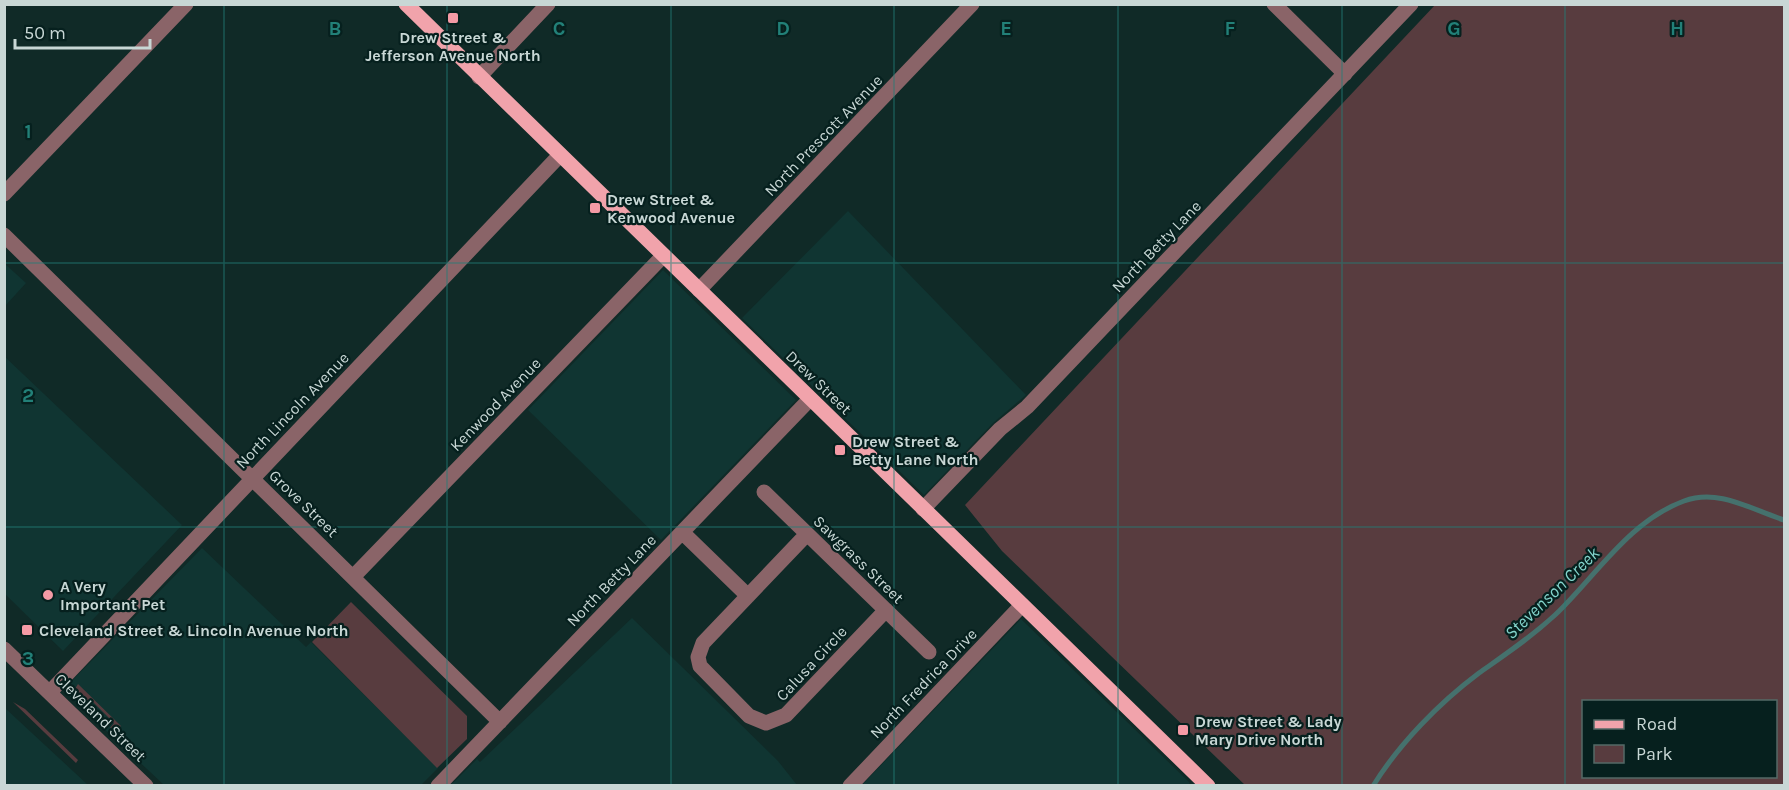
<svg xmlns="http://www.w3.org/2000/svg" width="1789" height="790" font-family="Karla,sans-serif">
	<rect width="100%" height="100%" fill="#102a27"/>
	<path fill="#103532" d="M 848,211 L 1026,395 L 993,423 L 924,495 L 742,318 Z
		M 4,263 L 26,283 L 5,306 L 4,306 Z
		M 663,270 L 796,400 L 661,540 L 528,410 Z
		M 4,356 L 182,525 L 63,651 L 5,594 Z
		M 202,548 L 306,647 L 311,642 L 438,768 L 421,785 L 164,785 L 63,690 Z
		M 632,618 L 778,761 L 797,785 L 451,785 L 477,759 L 480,762 Z
		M 1021,619 L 1190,783 L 1188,785 L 862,785 Z
		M 4,708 L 5,708 L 88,785 L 5,785 Z"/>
	<path fill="#583c3f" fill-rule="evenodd" d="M 1435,5 L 1784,5 L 1784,785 L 1245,785 L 1002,551 L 965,505 ZM 1584,702 L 1776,702 L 1776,776 L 1584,776 Z
		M 351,602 L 467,716 L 467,739 L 437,768 L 312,642 Z
		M 78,684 L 121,726 L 119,728 L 110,728 L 114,723 L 92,701 L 86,706 L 75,689 Z
		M 13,702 L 25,709 L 78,760 L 76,763 Z"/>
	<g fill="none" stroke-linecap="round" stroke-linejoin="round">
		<path stroke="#45716d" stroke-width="5" d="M 1373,786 C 1399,744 1439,703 1479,673 C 1506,654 1530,638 1555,615 C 1595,577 1629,521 1684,501 C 1719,488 1752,510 1784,520"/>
		<path stroke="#8a6468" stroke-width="15" d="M 1274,4 L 1345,74
			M 479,77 L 548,4
			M 4,194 L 186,4
			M 4,235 L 500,722
			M 699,290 L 972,4
			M 764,492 L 929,652
			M 923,509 L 1000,429 L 1027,407 L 1411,4
			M 682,532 L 748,596
			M 807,534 L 703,643 L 698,657 L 700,666 L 749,716 L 766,723 L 786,715 L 886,610
			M 353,577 L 663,256
			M 4,649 L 146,786
			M 50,692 L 560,155
			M 438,786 L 810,399
			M 850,786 L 1022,605"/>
		<path stroke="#f1a3ab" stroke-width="15" d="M 406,4 L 1208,786"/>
	</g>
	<path fill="none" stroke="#228078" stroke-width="1.5" stroke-opacity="0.55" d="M 224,4 L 224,786M 447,4 L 447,786M 671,4 L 671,786M 894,4 L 894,786M 1118,4 L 1118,786M 1342,4 L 1342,786M 1565,4 L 1565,786M 4,263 L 1784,263M 4,527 L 1784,527"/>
	<g fill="#f49aa5" stroke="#06201e" stroke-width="2">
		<rect x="447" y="12" width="12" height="12" rx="3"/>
		<rect x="589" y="202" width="12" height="12" rx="3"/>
		<rect x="834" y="444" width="12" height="12" rx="3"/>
		<circle cx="48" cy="595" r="6"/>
		<rect x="21" y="624" width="12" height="12" rx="3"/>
		<rect x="1177" y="724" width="12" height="12" rx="3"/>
	</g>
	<g text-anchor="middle" stroke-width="4.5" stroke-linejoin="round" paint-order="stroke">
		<g font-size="16" font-weight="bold" fill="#c8d7d5" stroke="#06201e" text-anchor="start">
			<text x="453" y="43" text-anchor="middle">Drew Street &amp;<tspan x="453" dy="18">Jefferson Avenue North</tspan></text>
			<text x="607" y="205">Drew Street &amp;<tspan x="607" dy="18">Kenwood Avenue</tspan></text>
			<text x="852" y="447">Drew Street &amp;<tspan x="852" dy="18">Betty Lane North</tspan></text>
			<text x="60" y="592">A Very<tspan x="60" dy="18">Important Pet</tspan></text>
			<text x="39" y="636">Cleveland Street &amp; Lincoln Avenue North</text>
			<text x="1195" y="727">Drew Street &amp; Lady<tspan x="1195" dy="18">Mary Drive North</tspan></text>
		</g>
		<g font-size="16" fill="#c8d7d5" stroke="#06201e">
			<text transform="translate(823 135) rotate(-46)" y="6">North Prescott Avenue</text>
			<text transform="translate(1156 246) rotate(-46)" y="6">North Betty Lane</text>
			<text transform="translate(819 382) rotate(44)" y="6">Drew Street</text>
			<text transform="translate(495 404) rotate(-46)" y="6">Kenwood Avenue</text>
			<text transform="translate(292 410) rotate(-46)" y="6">North Lincoln Avenue</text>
			<text transform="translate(304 503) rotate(44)" y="6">Grove Street</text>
			<text transform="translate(859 559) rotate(44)" y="6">Sawgrass Street</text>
			<text transform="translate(611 580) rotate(-46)" y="6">North Betty Lane</text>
			<text transform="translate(811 663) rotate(-47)" y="6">Calusa Circle</text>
			<text transform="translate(923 683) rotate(-46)" y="6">North Fredrica Drive</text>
			<text transform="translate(101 717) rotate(44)" y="6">Cleveland Street</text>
		</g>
		<g font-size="18" font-style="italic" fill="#83d4cc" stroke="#06201e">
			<text transform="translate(1552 593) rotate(-44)" y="6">Stevenson Creek</text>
		</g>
	</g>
	<g font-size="20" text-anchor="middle" font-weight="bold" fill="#228078" stroke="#06201e" stroke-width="4.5" stroke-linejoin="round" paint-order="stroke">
		<text x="335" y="35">B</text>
		<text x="559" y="35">C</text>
		<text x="783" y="35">D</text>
		<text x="1006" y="35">E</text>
		<text x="1230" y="35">F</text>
		<text x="1454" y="35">G</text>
		<text x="1677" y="35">H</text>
		<text x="28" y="138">1</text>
		<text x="28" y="402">2</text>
		<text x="28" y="665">3</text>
	</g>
	<rect width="1789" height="790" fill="none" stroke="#c8d7d5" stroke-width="12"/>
	<rect x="1582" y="700" width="195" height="78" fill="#06201e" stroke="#546967" stroke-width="1.5"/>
	<rect x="1594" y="720" width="30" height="9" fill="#f1a3ab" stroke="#546967" stroke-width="1.5"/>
	<text x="1636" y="730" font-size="18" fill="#c8d7d5">Road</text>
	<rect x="1594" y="745" width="30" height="18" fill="#583c3f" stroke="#546967" stroke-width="1.5"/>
	<text x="1636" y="760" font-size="18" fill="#c8d7d5">Park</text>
	<path d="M15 39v9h135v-9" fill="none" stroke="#c8d7d5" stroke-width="3"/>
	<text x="24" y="39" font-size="18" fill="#c8d7d5" stroke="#06201e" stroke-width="4.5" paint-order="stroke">50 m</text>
</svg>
